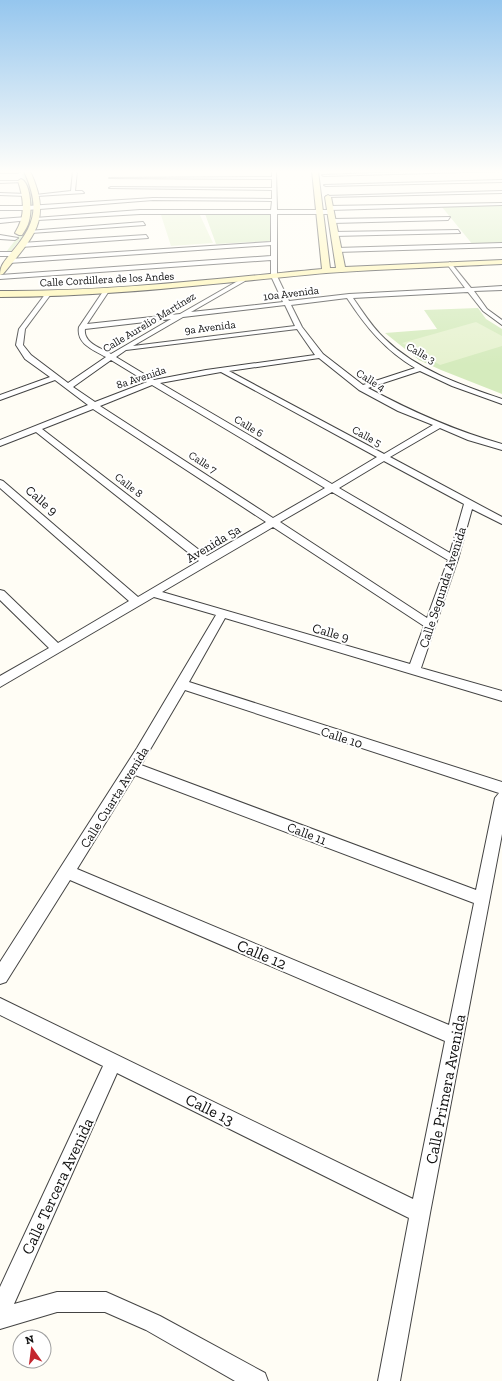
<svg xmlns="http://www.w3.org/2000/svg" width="502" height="1381" font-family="'Zilla Slab',serif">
	<rect width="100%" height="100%" fill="#fffdf5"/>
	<path fill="#d5ebbd" d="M 21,172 L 24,172 L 34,194 L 33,224 L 10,252 L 6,252 L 28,224 L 29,194 Z
		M 502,205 L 502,244 L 473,245 L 442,207 Z
		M 204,211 L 271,212 L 271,241 L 216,244 Z
		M 478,308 L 486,319 L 502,329 L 502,394 L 441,370 L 419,360 L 385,333 L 437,329 L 424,310 Z"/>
	<path fill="#e6f2cf" d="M 199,213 L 213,243 L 171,246 L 161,215 Z
		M 476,322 L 502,336 L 502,346 L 440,365 L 402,343 Z"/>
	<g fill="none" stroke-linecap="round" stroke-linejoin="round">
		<defs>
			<path id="street" d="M 73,171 L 77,171 L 75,191 L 82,191 L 84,193 L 37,196 L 35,195 L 71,191 Z
				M 272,171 L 276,171 L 277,210 L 331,210 L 334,212 L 331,214 L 277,214 L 277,276 L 289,301 L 349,294 L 465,288 L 447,264 L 450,262 L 471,288 L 502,286 L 502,290 L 474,291 L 487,309 L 502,320 L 502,325 L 483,311 L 468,292 L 353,298 C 363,312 372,327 385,339 C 417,370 461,385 502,399 L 502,404 L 452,386 L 420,371 L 368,388 C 411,411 455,431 502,444 L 502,450 L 468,440 L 440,428 L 390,457 L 502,517 L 502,524 L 472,509 L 458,559 L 421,668 L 502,691 L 502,701 L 225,618 L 189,682 L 502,782 L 502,834 L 430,1213 L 400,1381 L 378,1381 L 409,1218 L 117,1073 L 14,1304 L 57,1292 L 106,1292 L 160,1316 L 265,1373 L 268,1381 L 235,1381 L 146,1330 L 105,1312 L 57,1312 L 0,1329 L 0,1287 L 103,1066 L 0,1015 L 0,998 L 413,1199 L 445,1041 L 70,880 L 6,982 L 0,984 L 0,962 L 137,748 L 216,615 L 154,597 L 0,687 L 0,676 L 49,648 L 0,600 L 0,590 L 4,591 L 58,643 L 129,601 L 0,488 L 0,480 L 3,481 L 138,597 L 199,561 L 36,432 L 0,446 L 0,440 L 88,405 L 55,380 L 0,400 L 0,395 L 50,377 L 25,359 L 16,345 L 19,329 L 46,293 L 50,293 L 51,294 L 25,329 L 23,345 L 31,355 L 68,383 L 106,357 C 94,350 76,344 79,327 L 104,290 L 109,291 L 87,324 L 180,314 L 243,278 L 245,279 L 245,281 L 191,312 L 283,302 L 271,276 L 271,260 L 0,279 L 0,275 L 271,256 L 271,245 L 9,263 L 6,261 L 9,259 L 271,242 L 271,214 L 140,214 L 38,220 L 35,218 L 140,210 L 271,210 L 272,201 L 153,200 L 27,210 L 0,210 L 0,206 L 27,206 L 153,198 L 272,199 L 272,190 L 109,188 L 111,187 L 272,188 L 272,179 L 109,178 L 272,177 ZM 347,298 C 366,327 385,350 415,368 L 363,385 L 323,354 L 302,327 L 291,305 ZM 285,305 L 295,326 L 133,346 L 183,317 ZM 171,319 L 111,354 C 101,348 83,343 85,329 ZM 297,329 L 315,355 L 206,370 L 154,380 L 116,357 L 126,350 ZM 319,358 L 359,390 L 398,411 L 433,425 L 384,454 L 229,371 ZM 111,360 L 147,382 L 95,402 L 73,387 ZM 221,372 L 377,457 L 332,484 L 160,383 ZM 152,385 L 325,488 L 273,518 L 100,406 ZM 93,409 L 266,522 L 207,556 L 42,429 ZM 384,461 L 464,504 L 450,553 L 339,488 ZM 332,492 L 448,560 L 427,618 L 280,522 ZM 273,527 L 424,626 L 410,664 L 162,592 ZM 185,690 L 499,793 L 495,798 L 476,890 L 141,765 ZM 135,775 L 474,903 L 449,1025 L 77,869 Z
				M 430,171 L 502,171 L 324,176 L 322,175 Z
				M 502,180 L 502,182 L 326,186 L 324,185 Z
				M 0,181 L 22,181 L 24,182 L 0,183 Z
				M 502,191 L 502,193 L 328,197 L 326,196 Z
				M 0,193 L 27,194 L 29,195 L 27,196 L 0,195 Z
				M 502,203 L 502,205 L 330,210 L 327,208 L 330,206 Z
				M 27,217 L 29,220 L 0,223 L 0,219 Z
				M 450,217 L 448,220 L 333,223 L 330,221 L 333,219 Z
				M 143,222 L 145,225 L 31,233 L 28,231 Z
				M 458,230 L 460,233 L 334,236 L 331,234 L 334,232 Z
				M 0,235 L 18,238 L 15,240 L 0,239 Z
				M 146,235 L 148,238 L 21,247 L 18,245 L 21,243 Z
				M 502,243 L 502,247 L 337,252 L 334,250 L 337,248 Z
				M 0,252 L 14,252 L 17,254 L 14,256 L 0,256 Z"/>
			<path id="secondary" d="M 0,171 L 21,171 L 18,173 L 0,173 Z
				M 24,171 L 30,171 C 53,220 34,236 3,274 L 0,275 C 0,265 5,261 11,253 C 36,224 40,207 24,171 Z
				M 312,171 L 318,171 L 330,268 L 336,268 L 325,197 L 328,195 L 331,197 L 345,267 L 502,260 L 502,264 C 443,267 385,269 326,273 C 217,283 110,297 0,297 L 0,291 C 108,292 214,279 322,269 Z
				M 21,179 C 31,183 32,211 29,221 C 28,226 25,230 22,235 L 19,235 L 15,233 C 26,216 24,199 18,181 Z"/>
		</defs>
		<use href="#street" stroke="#444" stroke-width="2"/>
		<use href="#secondary" stroke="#333" stroke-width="2"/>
		<use href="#street" fill="#fff" fill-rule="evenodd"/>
		<use href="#secondary" fill="#fff6b0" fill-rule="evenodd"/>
	</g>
	<linearGradient id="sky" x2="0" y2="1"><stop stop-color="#95c6ee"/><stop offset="0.47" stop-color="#fffefa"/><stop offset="1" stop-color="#fffefa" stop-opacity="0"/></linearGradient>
	<rect width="502" height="365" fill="url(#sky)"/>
	<g text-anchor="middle" stroke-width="4" stroke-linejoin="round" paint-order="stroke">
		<g font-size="11" fill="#111" stroke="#fff">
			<text transform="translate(107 279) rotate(-3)" y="4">Calle Cordillera de los Andes</text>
			<text transform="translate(291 293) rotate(-7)" y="4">10a Avenida</text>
			<text transform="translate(149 322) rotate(-31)" y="4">Calle Aurelio Martínez</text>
			<text transform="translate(210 327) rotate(-7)" y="4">9a Avenida</text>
			<text transform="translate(421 353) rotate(30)" y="4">Calle 3</text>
			<text transform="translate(141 377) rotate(-18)" y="4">8a Avenida</text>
			<text transform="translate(371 380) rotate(32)" y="4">Calle 4</text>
			<text transform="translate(249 426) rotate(31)" y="4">Calle 6</text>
			<text transform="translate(367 436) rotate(28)" y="4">Calle 5</text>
			<text transform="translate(203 462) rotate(33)" y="4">Calle 7</text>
			<text transform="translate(129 485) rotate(38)" y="4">Calle 8</text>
		</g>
		<g font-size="13" fill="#111" stroke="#fff">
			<text transform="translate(42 500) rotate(41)" y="5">Calle 9</text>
			<text transform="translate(213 543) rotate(-31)" y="5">Avenida 5a</text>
			<text transform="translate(442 587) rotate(-72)" y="5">Calle Segunda Avenida</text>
			<text transform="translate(331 632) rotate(16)" y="5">Calle 9</text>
			<text transform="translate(342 737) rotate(18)" y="5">Calle 10</text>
			<text transform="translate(114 797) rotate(-58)" y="5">Calle Cuarta Avenida</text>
			<text transform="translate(307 833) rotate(21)" y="5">Calle 11</text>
		</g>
		<g font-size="16" fill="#111" stroke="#fff">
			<text transform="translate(262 954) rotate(23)" y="6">Calle 12</text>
			<text transform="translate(445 1089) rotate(-79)" y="6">Calle Primera Avenida</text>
			<text transform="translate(210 1109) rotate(26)" y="6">Calle 13</text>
			<text transform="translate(57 1186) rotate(-65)" y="6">Calle Tercera Avenida</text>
		</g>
	</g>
	<g transform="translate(32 1349) rotate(346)"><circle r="19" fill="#ffffff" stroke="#a0a0a0"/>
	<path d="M0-3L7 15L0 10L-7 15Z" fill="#c4262e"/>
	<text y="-6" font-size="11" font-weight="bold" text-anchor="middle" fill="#111111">N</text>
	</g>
</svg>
